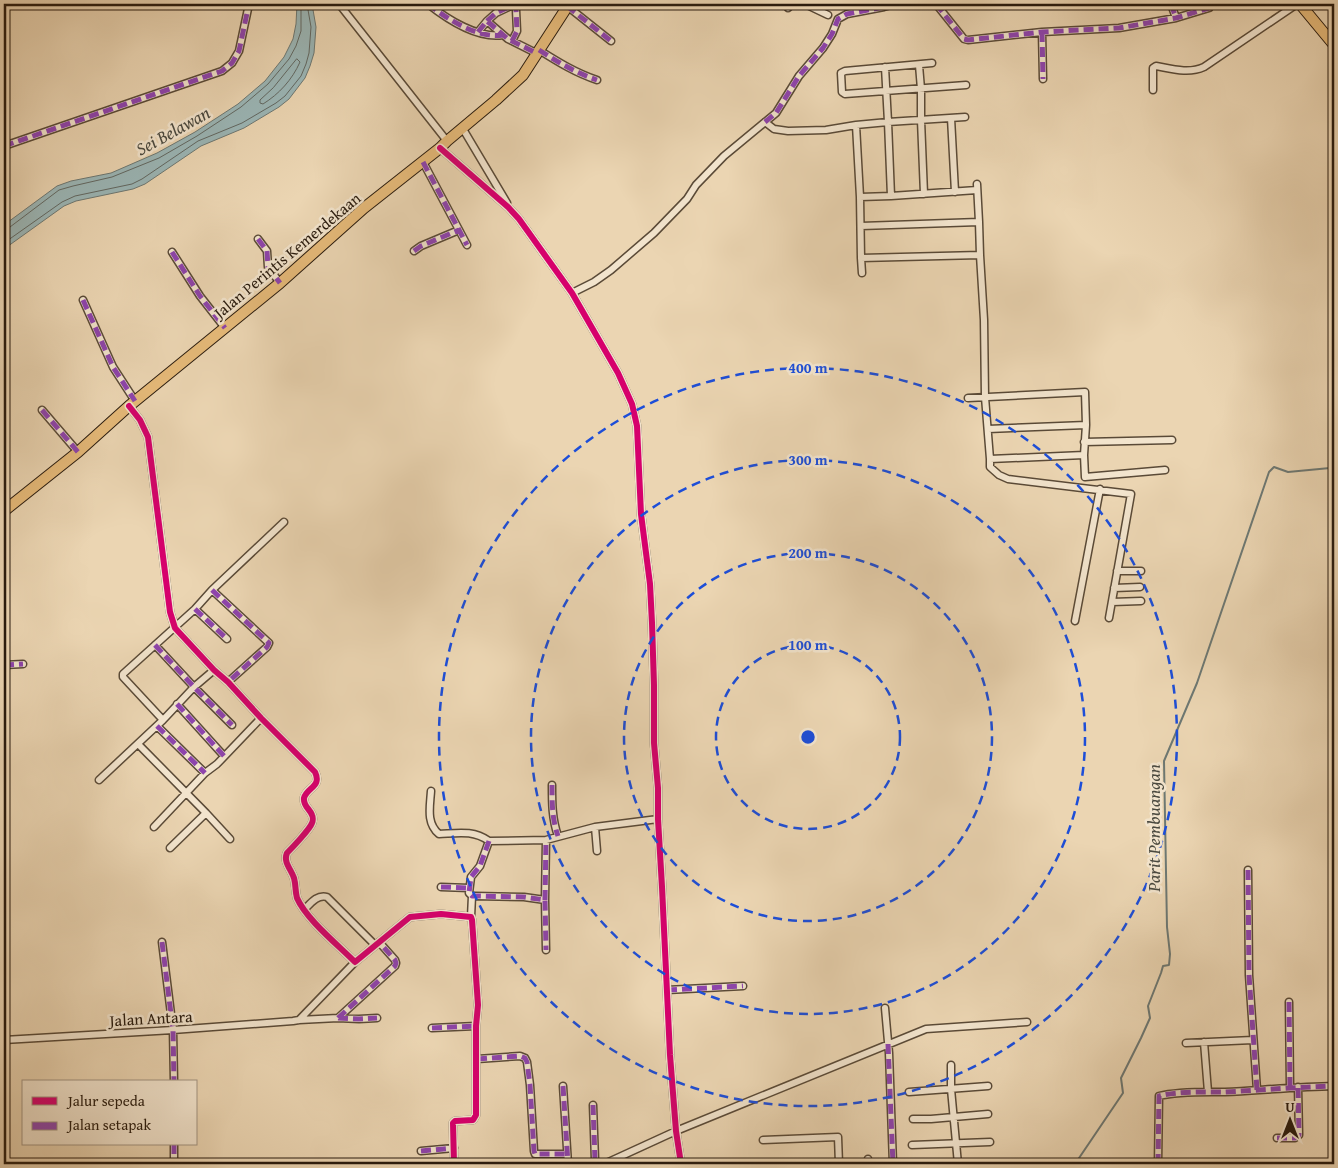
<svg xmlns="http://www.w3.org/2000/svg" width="1338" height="1168" font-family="'Gentium Book Plus',serif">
	<rect width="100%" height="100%" fill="#ebd5b2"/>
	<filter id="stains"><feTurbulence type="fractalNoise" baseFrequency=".004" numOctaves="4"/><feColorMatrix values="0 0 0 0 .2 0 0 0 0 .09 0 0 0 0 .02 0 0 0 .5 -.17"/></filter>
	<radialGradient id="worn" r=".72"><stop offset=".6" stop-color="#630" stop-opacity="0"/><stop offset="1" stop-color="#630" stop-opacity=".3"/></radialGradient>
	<path fill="#9bb6b6" stroke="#6d7873" d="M 297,4 L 312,4 L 316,27 L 314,53 L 310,66 L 305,78 L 289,99 L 279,107 L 244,128 L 201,146 L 145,184 L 133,189 L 76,201 L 64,206 L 4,249 L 4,225 L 57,186 L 71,181 L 111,173 L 157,153 L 195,132 L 238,104 L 265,81 L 284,57 L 293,39 L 296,24 Z"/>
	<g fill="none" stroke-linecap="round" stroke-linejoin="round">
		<path stroke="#626862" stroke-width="1" d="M 297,59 L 300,62 C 292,80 279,94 263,104 L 260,103 L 260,100 L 273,88 Z
			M 4,229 L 10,227 L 59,190 L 73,186 L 112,177 L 159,158 L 197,136 L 241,107 L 268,84 L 289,59 L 296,46 L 301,31 L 301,4
			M 4,243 L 62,202 L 75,196 L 132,184 L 142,179 L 198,141 L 242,123 L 276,103 L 285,96 L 301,76 L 306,64 L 309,53 L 311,27 L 307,4"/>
		<path stroke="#6d7873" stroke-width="2" d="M 1075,1164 L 1123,1093 L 1121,1078 L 1141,1038 L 1150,1018 L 1148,1006 L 1161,973 L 1163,966 L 1169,965 L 1170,954 L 1167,927 L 1164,761 L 1197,683 L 1269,472 L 1274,467 L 1288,472 L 1330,468 L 1330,439 L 1334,421"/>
		<defs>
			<path id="street" d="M 339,4 L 447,141
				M 428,4 C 447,19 478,39 503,35
				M 805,4 L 828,15
				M 936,4 L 964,39 L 968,40 L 1042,32 L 1119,28 L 1176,18 L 1209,8 L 1208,4
				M 1171,4 L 1176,18
				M 567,6 L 611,41
				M 788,8 L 792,4
				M 487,21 L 496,13 L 515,4
				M 478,32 L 487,21 L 508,39 L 536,53
				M 1042,32 L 1043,79
				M 512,41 L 517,31 L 516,10 L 517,4
				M 539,50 C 558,62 576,73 597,80
				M 932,63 L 845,71 L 841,73 L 842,92 L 845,94 L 966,85
				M 919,65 L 921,89 L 921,120 L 924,194
				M 885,67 L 888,122 L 965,117
				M 1153,90 L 1153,68 L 1156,66 C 1172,69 1189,74 1204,67 L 1297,4
				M 951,118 L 955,192
				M 765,122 L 774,129 L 788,131 L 826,130 L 856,125 L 888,122 L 891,196 L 860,197 L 861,258 L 980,255 L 979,222 L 861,226
				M 856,125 L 860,197
				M 463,129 L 507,203
				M 4,146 L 222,71 L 232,63 L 239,51 L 249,4
				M 440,148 L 508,207 L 519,219 L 572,293 L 618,373 L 632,404 L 637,426 L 641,514 L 650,584 L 652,623 L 654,685 L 654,743 L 658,788 L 658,819 L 662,887 L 670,1055 L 676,1131 L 681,1164
				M 423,162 L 467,245
				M 977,184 L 979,222
				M 891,196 L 977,190
				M 258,239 L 267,251 L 268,267 L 280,283
				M 414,251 L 421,246 L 459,230
				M 172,252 L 200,296 L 225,328
				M 861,258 L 862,273
				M 572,293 L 594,282 L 611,270 L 654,233 L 687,199 L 696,185 L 724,156 L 776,113 L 799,76 L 823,48 L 832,34 L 838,19 L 847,14 L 884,7 L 895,4
				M 83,300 L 113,367 L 135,401
				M 968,398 L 1085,392 L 1086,425 L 1084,455 L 990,459 L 985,397 L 984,320 L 980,255
				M 129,406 L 140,420 L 148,437 L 170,612 L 175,628 L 214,670 L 228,682 L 261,718 L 315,772 C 322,787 307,787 304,798 C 303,806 310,809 312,815 C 313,817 313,821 312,823 C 310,829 292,848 287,853 C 283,862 291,869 294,878 C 296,885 295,891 297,898 C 306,919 338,945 355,962 L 410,917 L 441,914 L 471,917 L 472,920 L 478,1005 L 476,1026 L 476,1115 L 473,1120 L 455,1121 L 453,1123 L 454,1164
				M 42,410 L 78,452
				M 988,429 L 1086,425
				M 1084,442 L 1172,440
				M 1084,455 L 1085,477 L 1165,470
				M 990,459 L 990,467 L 999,475 L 1008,479 L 1131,494 L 1109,618
				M 1117,571 L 1141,571
				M 1114,588 L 1140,587
				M 212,590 L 269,643 L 267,647 L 228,682
				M 1112,602 L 1141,601
				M 195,609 L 227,639
				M 1075,621 L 1100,489
				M 155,645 L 194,687 L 232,725
				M 4,665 L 23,664
				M 177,704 L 224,756
				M 163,720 L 123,677 L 123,674 L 195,609 L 212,590 L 284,522
				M 157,726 L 205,773
				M 138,744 L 206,813 L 230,839
				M 99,780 L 163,720 L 194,687 L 214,670
				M 552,785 C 552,803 552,819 558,836
				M 431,791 C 430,807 426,823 439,834 C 459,833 473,830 489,841 L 546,840 L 595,827 L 658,819
				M 154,827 L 205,773 L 217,764 L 261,718
				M 595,827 L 597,851
				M 489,841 L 480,866 L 471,877 L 469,893 L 472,896 L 475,896 L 524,897 L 545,900 L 546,950
				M 170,848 L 206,813
				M 1248,870 L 1249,975 L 1257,1090
				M 441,887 L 469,888
				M 545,900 L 546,840
				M 304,910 C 310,904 317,894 327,897 L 375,945
				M 471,917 L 472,896
				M 162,942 L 173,1030 L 174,1082
				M 667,990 L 743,986
				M 1289,1002 L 1290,1087
				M 885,1008 L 889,1053 L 893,1164
				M 338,1018 L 395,966 L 396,963 L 395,960 L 379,942
				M 299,1020 L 355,962
				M 432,1028 L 476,1026
				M 4,1040 L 173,1030 L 293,1021 L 299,1020 L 338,1018 L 359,1019 L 377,1018
				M 1204,1042 L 1208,1092
				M 1186,1043 L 1253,1040
				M 477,1059 L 520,1056 L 525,1058 L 527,1062 L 530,1085 L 534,1151 L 535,1154 L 566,1154
				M 951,1065 L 951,1089 L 958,1164
				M 563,1086 L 568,1164
				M 909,1092 L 988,1086
				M 593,1105 L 595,1160 L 597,1164
				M 913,1119 L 931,1119 L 988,1114
				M 1277,1138 L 1295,1138 L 1299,1135 L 1298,1087
				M 763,1140 L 838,1137 L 839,1164
				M 174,1144 L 174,1164
				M 912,1145 L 990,1142
				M 421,1151 L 454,1148
				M 868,1159 L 868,1164
				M 604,1164 L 676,1131 L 926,1029 L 1027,1022
				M 1158,1164 L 1159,1096 C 1179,1091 1205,1092 1225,1092 C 1262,1090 1298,1087 1334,1086"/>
			<path id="primary" d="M 1300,4 L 1334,45
				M 4,511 L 78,452 L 129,406 L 280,283 L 364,208 L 440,148 L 447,141 L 496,100 L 523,75 L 569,4"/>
		</defs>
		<use href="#street" stroke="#5a4a37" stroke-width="9"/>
		<use href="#primary" stroke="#291b0e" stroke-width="12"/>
		<use href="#street" stroke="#f2e4cd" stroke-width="6"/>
		<use href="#primary" stroke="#e6ba79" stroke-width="10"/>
		<path stroke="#8e44ad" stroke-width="5" stroke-dasharray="10 5" stroke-linecap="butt" d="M 428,4 C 447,19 478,39 503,35
			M 936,4 L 964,39 L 968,40 L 1042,32 L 1119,28 L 1176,18 L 1209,8 L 1208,4
			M 1171,4 L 1176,18
			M 567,6 L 611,41
			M 487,21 L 496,13 L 515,4
			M 478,32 L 487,21 L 508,39 L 536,53
			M 1042,32 L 1043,79
			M 512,41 L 517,31 L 516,10 L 517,4
			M 539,50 C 558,62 576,73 597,80
			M 765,122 L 776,113 L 799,76 L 823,48 L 832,34 L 838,19 L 847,14 L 884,7 L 895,4
			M 4,146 L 222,71 L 232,63 L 239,51 L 249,4
			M 423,162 L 467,245
			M 258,239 L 267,251 L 268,267 L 280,283
			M 414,251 L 421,246 L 459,230
			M 172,252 L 200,296 L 225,328
			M 83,300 L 113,367 L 135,401
			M 42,410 L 78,452
			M 212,590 L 269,643 L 267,647 L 228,682
			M 195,609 L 227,639
			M 155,645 L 194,687 L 232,725
			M 4,665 L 23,664
			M 177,704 L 224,756
			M 157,726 L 205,773
			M 552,785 C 552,803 552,819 558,836
			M 489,841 L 480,866 L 471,877 L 469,893 L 472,896 L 475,896 L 524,897 L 545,900 L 546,950
			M 1248,870 L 1249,975 L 1257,1090
			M 441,887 L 469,888
			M 545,900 L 546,840
			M 162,942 L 173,1030 L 174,1082
			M 667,990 L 743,986
			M 1289,1002 L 1290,1087
			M 338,1018 L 395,966 L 396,963 L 395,960 L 379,942
			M 338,1018 L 359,1019 L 377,1018
			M 432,1028 L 476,1026
			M 888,1044 L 893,1164
			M 477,1059 L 520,1056 L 525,1058 L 527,1062 L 530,1085 L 534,1151 L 535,1154 L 566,1154
			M 563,1086 L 568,1164
			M 593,1105 L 595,1160 L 597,1164
			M 1277,1138 L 1295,1138 L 1299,1135 L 1298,1087
			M 174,1144 L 174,1164
			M 421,1151 L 454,1148
			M 1158,1164 L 1159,1096 C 1179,1091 1205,1092 1225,1092 C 1262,1090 1298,1087 1334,1086"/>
		<defs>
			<path id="cycleway" d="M 440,148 L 508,207 L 519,219 L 572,293 L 618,373 L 632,404 L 637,426 L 641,514 L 650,584 L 652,623 L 654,685 L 654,743 L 658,788 L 658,819 L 662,887 L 670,1055 L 676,1131 L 681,1164
				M 129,406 L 140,420 L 148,437 L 170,612 L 175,628 L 214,670 L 228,682 L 261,718 L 315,772 C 322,787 307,787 304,798 C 303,806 310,809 312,815 C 313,817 313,821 312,823 C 310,829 292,848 287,853 C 283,862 291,869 294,878 C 296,885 295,891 297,898 C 306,919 338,945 355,962 L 410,917 L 441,914 L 471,917 L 472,920 L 478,1005 L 476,1026 L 476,1115 L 473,1120 L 455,1121 L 453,1123 L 454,1164"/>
		</defs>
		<use href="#cycleway" stroke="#f2e4cd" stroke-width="9"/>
		<use href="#cycleway" stroke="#d6006c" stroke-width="6"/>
	</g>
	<g fill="none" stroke="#1d4ed8" stroke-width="2.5" stroke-dasharray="9 6">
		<circle cx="808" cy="737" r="92"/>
		<circle cx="808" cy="737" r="184"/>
		<circle cx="808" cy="737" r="277"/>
		<circle cx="808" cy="737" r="369"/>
	</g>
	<g text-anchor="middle" stroke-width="5" stroke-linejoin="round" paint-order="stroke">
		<g font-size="16" fill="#291b0e" stroke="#f2e4cd">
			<text transform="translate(287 255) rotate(-40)" y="6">Jalan Perintis Kemerdekaan</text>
			<text transform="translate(151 1018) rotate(-3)" y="6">Jalan Antara</text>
		</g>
		<g font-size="18" font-style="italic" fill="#4b4a40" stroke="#f2e4cd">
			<text transform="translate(173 131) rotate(-29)" y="6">Sei Belawan</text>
			<text transform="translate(1154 828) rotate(-90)" y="6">Parit Pembuangan</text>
		</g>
	</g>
	<circle cx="808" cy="737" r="8" fill="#1d4ed8" stroke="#f2e4cd" stroke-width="2.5"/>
	<g font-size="15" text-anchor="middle" font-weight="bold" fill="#1d4ed8" stroke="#f2e4cd" stroke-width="5" stroke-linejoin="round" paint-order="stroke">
		<text x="808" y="373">400 m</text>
		<text x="808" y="465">300 m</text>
		<text x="808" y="558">200 m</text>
		<text x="808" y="650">100 m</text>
	</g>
	<rect width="1338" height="1168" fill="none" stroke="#ebd5b2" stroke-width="20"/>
	<rect x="5" y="5" width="1328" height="1158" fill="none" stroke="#291b0e" stroke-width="2.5"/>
	<rect x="10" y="10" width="1318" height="1148" fill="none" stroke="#291b0e"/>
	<rect x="22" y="1080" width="175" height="65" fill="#f2e4cd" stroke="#a29481"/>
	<rect x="32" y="1097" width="25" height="8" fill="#d6006c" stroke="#a29481"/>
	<text x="68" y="1106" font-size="15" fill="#291b0e">Jalur sepeda</text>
	<rect x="32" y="1122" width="25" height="8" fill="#8e44ad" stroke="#a29481"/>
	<text x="68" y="1130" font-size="15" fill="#291b0e">Jalan setapak</text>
	<g transform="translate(1290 1120)" stroke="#f2e4cd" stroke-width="4" paint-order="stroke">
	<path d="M0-4L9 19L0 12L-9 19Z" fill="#291b0e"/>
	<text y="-8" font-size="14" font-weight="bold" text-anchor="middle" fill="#291b0e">U</text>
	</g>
	<rect width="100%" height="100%" filter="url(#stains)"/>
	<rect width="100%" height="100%" fill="url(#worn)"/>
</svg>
